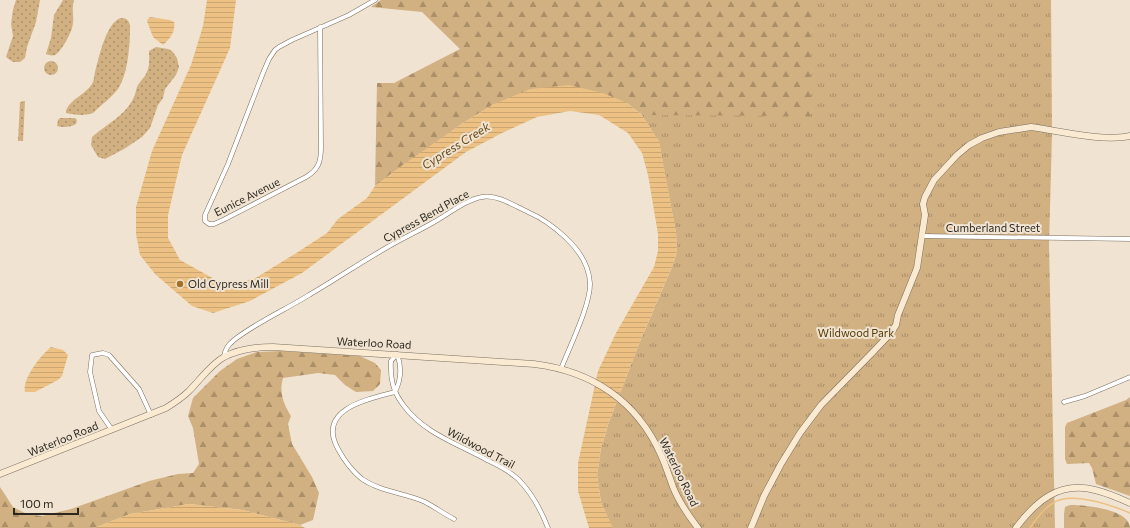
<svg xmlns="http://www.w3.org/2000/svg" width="1130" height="528" font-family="Commissioner,sans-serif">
	<defs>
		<pattern id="grass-dots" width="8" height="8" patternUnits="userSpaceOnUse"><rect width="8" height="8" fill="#d1b081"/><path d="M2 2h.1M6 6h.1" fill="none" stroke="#aa8f69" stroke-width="1.8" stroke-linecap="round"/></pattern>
		<pattern id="forest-firs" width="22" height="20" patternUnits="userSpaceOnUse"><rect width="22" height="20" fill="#d1b081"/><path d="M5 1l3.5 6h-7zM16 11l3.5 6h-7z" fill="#aa8f69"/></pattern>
		<pattern id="park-tufts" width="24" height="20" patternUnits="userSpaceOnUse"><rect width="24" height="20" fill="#d1b081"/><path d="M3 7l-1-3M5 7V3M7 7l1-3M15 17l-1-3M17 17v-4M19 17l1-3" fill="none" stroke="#aa8f69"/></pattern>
		<pattern id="water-rules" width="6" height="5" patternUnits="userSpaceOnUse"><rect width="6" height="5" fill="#ecc183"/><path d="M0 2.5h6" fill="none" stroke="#cba671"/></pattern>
	</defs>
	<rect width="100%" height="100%" fill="#f0e3d1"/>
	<path fill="url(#grass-dots)" d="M 16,0 L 40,0 L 36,22 L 27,47 L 25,58 L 20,62 L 13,62 L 6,57 L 13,36 L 11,24 L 13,10 Z
		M 63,0 L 74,0 C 71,10 75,19 72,28 C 70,35 61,52 55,55 C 52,56 49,55 46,54 L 51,38 L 54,15 Z
		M 121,18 C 127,18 130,21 130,28 C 130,45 128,74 118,89 C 111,98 101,105 93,113 C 84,116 75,115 66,113 L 66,111 C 70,99 85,95 92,84 C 94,81 94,76 95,72 C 99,58 106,22 121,18 Z
		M 156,47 L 168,49 L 172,51 L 177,58 L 179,67 L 176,75 L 165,89 L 163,98 L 158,105 L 150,128 L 142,137 L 124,149 L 105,159 L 98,157 L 91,145 L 92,137 C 106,125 127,114 134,97 C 136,93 136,88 138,85 C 141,80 145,77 147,72 C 150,66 149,58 149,51 Z
		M44 68a7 7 0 1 1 14 0a7 7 0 1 1-14 0Z
		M 25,101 L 23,141 L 18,141 L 20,102 Z
		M 60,118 L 75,118 L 77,120 L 76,124 C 71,127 63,128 57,126 L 58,120 Z"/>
	<path fill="url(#forest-firs)" d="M 381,0 L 1048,0 L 676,232 L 659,141 L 641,114 L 627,103 L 494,104 L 463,123 L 375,186 L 377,83 L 394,83 L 460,49 L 422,12 L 371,7 Z
		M 281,351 L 360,356 L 375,363 L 381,370 L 380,384 L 373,391 L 356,392 L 345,385 L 335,375 L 318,373 L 283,378 C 279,392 283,403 291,416 L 288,424 L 292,444 L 312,477 L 319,493 L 313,520 L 300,525 L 243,510 L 189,504 L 130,514 L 94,528 L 0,528 L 0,487 L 13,507 L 27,514 L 42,516 L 71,509 L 149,481 L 178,474 L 193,473 L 199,464 L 193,428 L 188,416 L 193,398 L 220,371 L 237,359 L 257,352 Z
		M 1130,397 L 1130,496 L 1096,484 L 1092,468 L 1089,463 L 1067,464 L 1065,459 L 1065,427 L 1067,423 L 1126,400 Z
		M 1070,505 C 1085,505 1130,509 1130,528 L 1064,528 L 1064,514 L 1065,507 Z"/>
	<path fill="url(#park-tufts)" d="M 812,0 L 1051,0 L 1052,133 L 1049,245 L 1055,528 L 613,528 L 611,525 L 601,502 L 597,475 L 601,449 L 609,422 L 639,344 L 672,267 L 677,252 L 676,232 L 659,141 L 642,115 L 811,116 Z"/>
	<path fill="url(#water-rules)" d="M 207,0 L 236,0 L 230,48 L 182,155 L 168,215 L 168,238 L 180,260 L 218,281 L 234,282 L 254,279 L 298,252 L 327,233 L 338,219 L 367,198 L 375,186 L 397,169 L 463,123 L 494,104 L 530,89 L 569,85 L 603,93 L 627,103 L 641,114 L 659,141 L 676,232 L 677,252 L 672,267 L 639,344 L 609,422 L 601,449 L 597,475 L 601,502 L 613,528 L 589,528 L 578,491 L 578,463 L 598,371 L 616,333 L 654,267 L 658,251 L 658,234 L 648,175 L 642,153 L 628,133 L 599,115 L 570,111 L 537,117 L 502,133 L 466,152 L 302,273 L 250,301 L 213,313 L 192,306 L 155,274 L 140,255 L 136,234 L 136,207 L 152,151 L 191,65 L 203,26 Z
		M 150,17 L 170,20 L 174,22 C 176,31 170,39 163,45 L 153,37 L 147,21 L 148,19 Z
		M 51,347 L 63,350 L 68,355 L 62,376 L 58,380 L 35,392 L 25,392 C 22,379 41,355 51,347 Z
		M 189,504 L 243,510 L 300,525 L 305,528 L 94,528 L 130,514 Z"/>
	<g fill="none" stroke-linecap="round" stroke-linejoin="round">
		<path stroke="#ecc183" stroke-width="1.5" d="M 1030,528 C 1036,519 1043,509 1053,503 C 1071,491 1111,505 1130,513"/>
		<defs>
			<path id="street" d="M 320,27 L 321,148 C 321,162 318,170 306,177 L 223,220 L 214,224 L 209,224 L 205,221 L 205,215 L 228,164 L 263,73 L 269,59 L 275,50 L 279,47 L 292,40 L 349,15 L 375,0
				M 922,236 L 1130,239
				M 224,357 C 225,349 228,345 234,340 C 257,322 285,310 309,295 C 340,277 370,256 402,239 C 413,233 424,228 434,222 C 449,214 465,200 482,197 C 498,194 516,207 530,213 C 544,219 554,227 565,237 C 578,249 589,265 590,283 C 591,304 569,348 561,369
				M 395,392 C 401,380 402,367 397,354 L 391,361 C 390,379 393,392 404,406 C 424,433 458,444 487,460 C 498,465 509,471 518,479 C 532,493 541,510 548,528
				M 395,392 C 368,399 316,409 338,449 C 344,460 352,471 362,479 C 381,492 405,493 425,502 C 435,507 444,514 454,519
				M 1064,402 L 1085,396 L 1130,377
				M 112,430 L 99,411 L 90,372 L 92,355 L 103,353 L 109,355 L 139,389 L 151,415"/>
			<path id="secondary" d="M 0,474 L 166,408 C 174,403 182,398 189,391 C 200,380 210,365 224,357 C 239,349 256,347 273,347 L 534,364 C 592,371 637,401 661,455 C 666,466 669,476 673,487 C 679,502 688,515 698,528
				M 751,528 L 764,496 L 781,464 L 800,433 L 821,405 L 872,353 L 890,334 L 896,325 L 898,315 L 917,268 L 925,215 L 923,204 L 925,197 L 934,180 L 957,155 L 969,145 L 982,138 L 999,132 L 1031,127 C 1059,131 1104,142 1130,136
				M 1016,528 C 1036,501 1059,481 1095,490 C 1107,493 1119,498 1130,503"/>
		</defs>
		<use href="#street" stroke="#7a6f60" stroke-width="5"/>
		<use href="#secondary" stroke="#7a6f60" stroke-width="7"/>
		<use href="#street" stroke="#fff" stroke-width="4"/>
		<use href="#secondary" stroke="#faead2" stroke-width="6"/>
	</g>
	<circle fill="#a07324" stroke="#f0e3d1" stroke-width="1.5" cx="180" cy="284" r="4"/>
	<g text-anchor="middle" stroke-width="4" stroke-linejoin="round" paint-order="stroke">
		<g font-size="11" fill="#2c2821" stroke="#f0e3d1">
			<text transform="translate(247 197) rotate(-27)" y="4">Eunice Avenue</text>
			<text transform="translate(426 216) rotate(-29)" y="4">Cypress Bend Place</text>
			<text x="993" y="232">Cumberland Street</text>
			<text transform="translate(374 343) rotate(3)" y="4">Waterloo Road</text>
			<text transform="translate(63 439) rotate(-22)" y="4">Waterloo Road</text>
			<text transform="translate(481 448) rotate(28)" y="4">Wildwood Trail</text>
			<text transform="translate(679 472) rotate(64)" y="4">Waterloo Road</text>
		</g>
		<g font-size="11" fill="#2c2821" stroke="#f0e3d1" text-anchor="start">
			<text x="188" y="288">Old Cypress Mill</text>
		</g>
		<g font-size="11" fill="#553905" stroke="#f0e3d1">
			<text x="856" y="337">Wildwood Park</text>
		</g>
		<g font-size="12" font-style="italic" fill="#684b1b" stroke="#f0e3d1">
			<text transform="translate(456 146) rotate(-32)" y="4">Cypress Creek</text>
		</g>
	</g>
	<path d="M14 508v6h64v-6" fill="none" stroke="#2c2821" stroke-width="2"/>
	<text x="20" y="508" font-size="12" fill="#2c2821" stroke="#f0e3d1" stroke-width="3" paint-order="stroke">100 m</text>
</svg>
